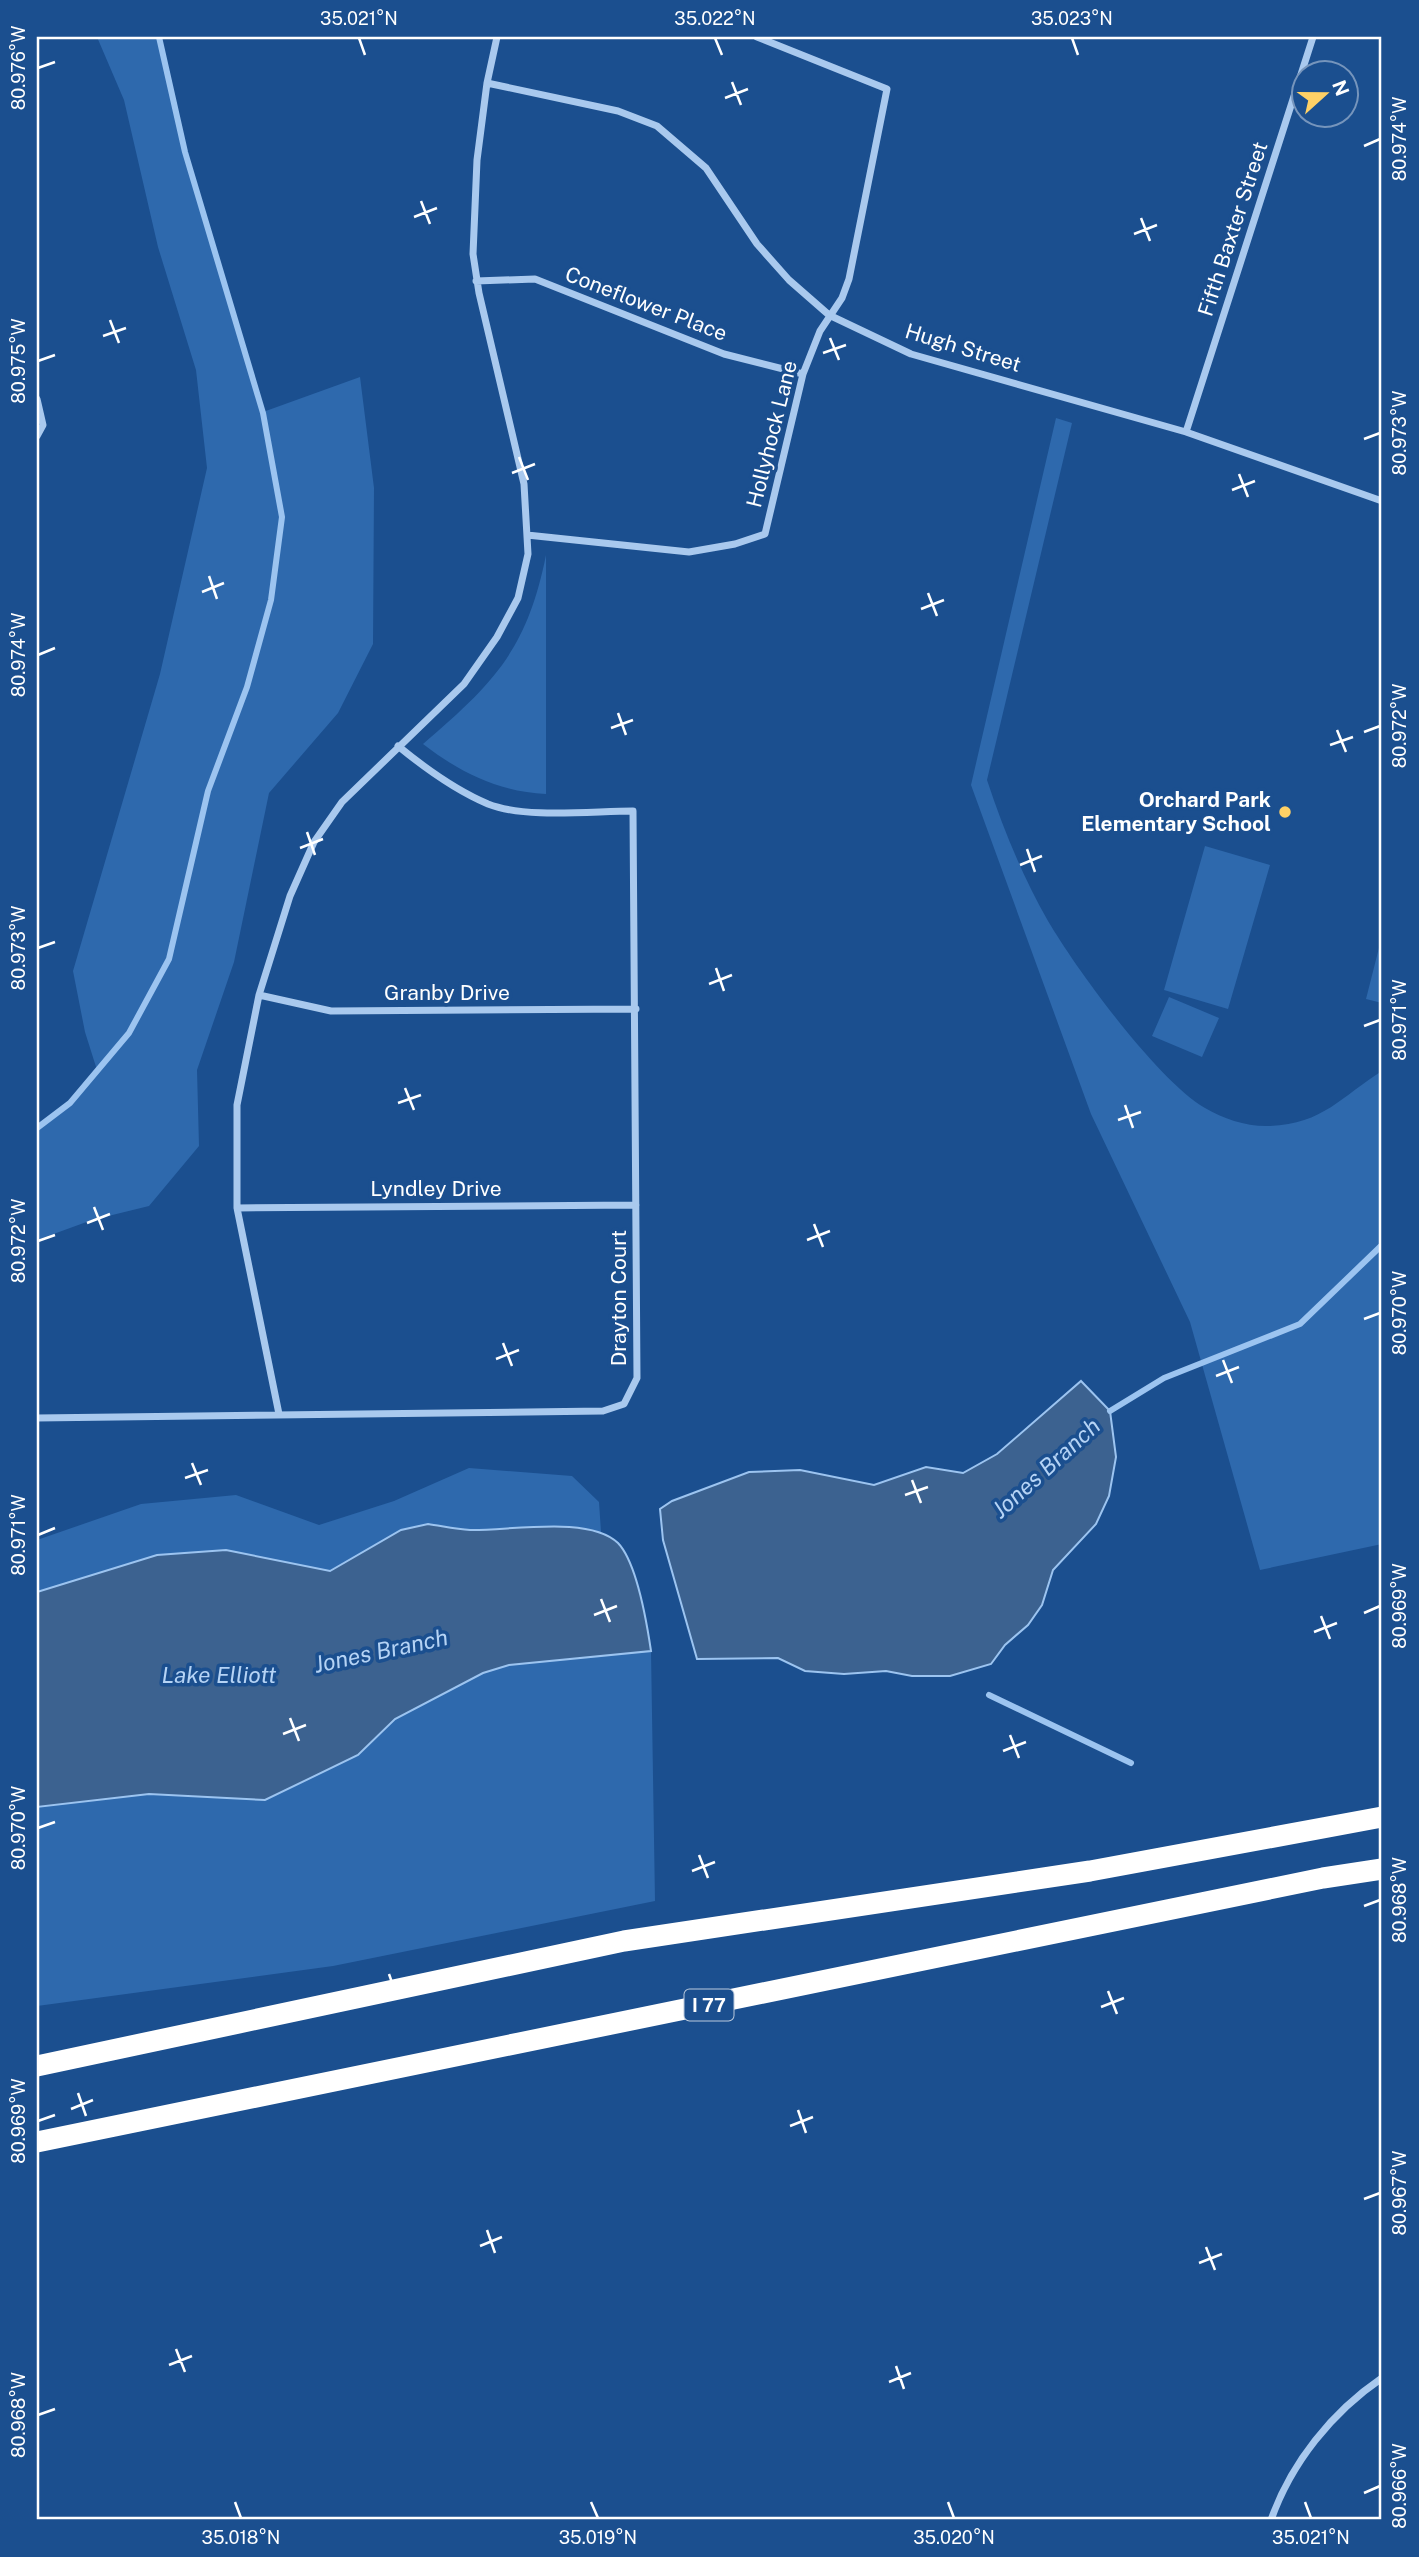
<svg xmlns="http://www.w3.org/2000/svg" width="1419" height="2557" font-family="'Public Sans',sans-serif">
	<rect width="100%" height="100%" fill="#1b4f8f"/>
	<path fill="#2e69ad" d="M 97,37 L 159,37 L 185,152 L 263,412 L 360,377 L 374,488 L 373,644 L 338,713 L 269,793 L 234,962 L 197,1070 L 199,1146 L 149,1206 L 92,1220 L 37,1240 L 37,1128 L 70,1103 L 97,1070 L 85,1032 L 73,971 L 160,674 L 207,468 L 196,370 L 158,247 L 124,100 Z
		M 1056,418 L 1072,423 L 987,780 C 1003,829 1023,877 1048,921 C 1077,970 1157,1080 1205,1108 C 1224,1119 1247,1127 1270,1126 C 1323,1124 1342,1096 1382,1071 L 1382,1544 L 1260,1570 L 1190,1322 L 1091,1114 L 971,785 Z
		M 546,555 L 546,794 C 499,792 459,772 423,744 C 494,683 527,650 546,555 Z
		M 1205,846 L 1270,865 L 1228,1009 L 1164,990 Z
		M 1382,936 L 1382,1003 L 1366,999 Z
		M 1169,997 L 1219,1018 L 1202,1057 L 1152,1036 Z
		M 469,1468 L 572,1476 L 599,1502 L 601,1532 L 569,1527 L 469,1530 L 428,1524 L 330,1571 L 226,1550 L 157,1555 L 37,1592 L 37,1540 L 141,1504 L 236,1495 L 319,1525 L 394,1501 Z
		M 651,1651 L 655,1901 L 333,1966 L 37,2006 L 37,1807 L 149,1794 L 265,1800 L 358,1755 L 395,1719 L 483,1673 L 509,1665 Z"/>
	<path fill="#3c6290" stroke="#9cc4f0" stroke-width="2" d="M 1081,1381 L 1110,1411 L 1116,1457 L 1109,1496 L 1096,1524 L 1053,1570 L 1042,1605 L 1028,1625 L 1005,1645 L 991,1664 L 950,1676 L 912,1676 L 886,1671 L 844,1674 L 805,1671 L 778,1658 L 697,1659 L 663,1540 L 660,1509 L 672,1501 L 749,1472 L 800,1470 L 874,1485 L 926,1467 L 963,1473 L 997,1454 Z
		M 428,1524 C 442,1526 456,1529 470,1530 C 509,1531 589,1515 618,1543 C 637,1563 647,1624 651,1651 L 509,1665 L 483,1673 L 395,1719 L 358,1755 L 265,1800 L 149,1794 L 37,1807 L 37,1592 L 157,1555 L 226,1550 L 330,1571 L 401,1530 Z"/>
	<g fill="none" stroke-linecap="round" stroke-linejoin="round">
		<path stroke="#9cc4f0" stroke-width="6" d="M 37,1128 L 70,1103 L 129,1033 L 169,959 L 208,791 L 247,687 L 271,600 L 282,517 L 263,413 L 185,152 L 159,37
			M 1110,1411 L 1164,1378 L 1300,1324 L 1382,1245
			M 989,1695 L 1131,1763"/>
		<path stroke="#a9c9ee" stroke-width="7" d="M 487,83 L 618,111 L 657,126 L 706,168 L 757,244 L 789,280 L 829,315 L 911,354 L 1186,432 L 1382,501
			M 476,281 L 535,279 L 724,354 L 803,374
			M 37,399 L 43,425 L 37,436
			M 1186,432 L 1313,37
			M 527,535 L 689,552 L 735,544 L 765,534 L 803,374 L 820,331 L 842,298 L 849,279 L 887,89 L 757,37
			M 259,995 L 331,1011 L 636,1009
			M 237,1208 L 636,1205
			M 279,1414 L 237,1208 L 237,1105 L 259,995 L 290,896 L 314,842 L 342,802 L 464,684 L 497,637 L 518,598 L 528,554 L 524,484 L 479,293 L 473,254 L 477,160 L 487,83 L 497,37
			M 37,1418 L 603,1411 L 624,1404 L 637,1378 L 633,811 C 592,811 526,819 488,804 C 455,790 426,769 398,746
			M 1271,2520 C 1291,2463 1332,2412 1382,2378"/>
		<path stroke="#fff" stroke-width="21" d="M 37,2066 L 624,1941 L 1090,1871 L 1382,1817
			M 37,2142 L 1323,1878 L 1382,1869"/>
	</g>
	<path fill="none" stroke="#fff" stroke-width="2.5" d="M 359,38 L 365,55M 715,38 L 722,55M 1072,38 L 1078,55M 38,68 L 55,62M 732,82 L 741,105M 725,98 L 748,89M 1364,146 L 1380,139M 421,201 L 430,224M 414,217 L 437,208M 1141,218 L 1150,241M 1134,234 L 1157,225M 110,320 L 119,343M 103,336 L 126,328M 830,338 L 839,360M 823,353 L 846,345M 38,361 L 55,355M 1364,439 L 1380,433M 519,457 L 528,480M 512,473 L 535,464M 1239,474 L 1248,497M 1232,490 L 1255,481M 209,576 L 217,599M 202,592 L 224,583M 928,593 L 937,616M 921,609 L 944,600M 38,655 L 55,648M 618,713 L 626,735M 611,728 L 633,720M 1337,730 L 1346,752M 1364,732 L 1380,726M 1330,745 L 1353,737M 307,832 L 315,855M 300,848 L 323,839M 1027,849 L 1035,872M 1020,865 L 1042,856M 38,948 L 55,942M 716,968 L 724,991M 709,984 L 732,975M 1364,1026 L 1380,1020M 405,1088 L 414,1110M 398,1103 L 421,1095M 1125,1105 L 1133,1128M 1118,1120 L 1141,1112M 94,1207 L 103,1230M 87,1223 L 110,1214M 814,1224 L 823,1247M 807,1240 L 830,1231M 38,1241 L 55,1235M 1364,1319 L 1380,1313M 503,1343 L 512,1366M 496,1359 L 519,1350M 1223,1360 L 1232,1383M 1216,1376 L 1239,1367M 192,1463 L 201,1485M 185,1478 L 208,1470M 912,1480 L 921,1503M 905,1495 L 928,1487M 38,1535 L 55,1528M 601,1599 L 610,1622M 1364,1613 L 1380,1606M 594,1615 L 617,1606M 1321,1616 L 1330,1639M 1314,1632 L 1337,1623M 290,1718 L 299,1741M 283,1734 L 306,1725M 1010,1735 L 1019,1758M 1003,1751 L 1026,1742M 38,1828 L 55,1822M 699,1855 L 708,1878M 692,1871 L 715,1862M 1364,1906 L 1380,1900M 389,1974 L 397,1997M 381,1990 L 404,1981M 1108,1991 L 1117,2014M 1101,2007 L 1124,1998M 78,2093 L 86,2116M 71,2109 L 93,2100M 798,2110 L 806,2133M 38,2121 L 55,2115M 790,2126 L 813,2117M 1364,2199 L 1380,2193M 487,2230 L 495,2253M 480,2246 L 502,2237M 1206,2247 L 1215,2270M 1199,2263 L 1222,2254M 176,2349 L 185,2372M 169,2365 L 192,2356M 896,2366 L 904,2389M 889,2382 L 911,2373M 38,2415 L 55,2409M 1364,2493 L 1380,2486M 235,2502 L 241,2518M 591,2502 L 598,2518M 948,2502 L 954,2518M 1305,2502 L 1311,2518"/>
	<circle fill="#ffd166" stroke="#1b4f8f" stroke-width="2.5" cx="1285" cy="812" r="7"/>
	<g text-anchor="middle" stroke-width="7" stroke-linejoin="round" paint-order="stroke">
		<rect fill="#1b4f8f" stroke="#bbcadd" stroke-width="2" x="684.5" y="1989.5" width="49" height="31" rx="5"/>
		<g font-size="19" font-weight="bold" fill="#fff">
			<text x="709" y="2012">I 77</text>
		</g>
		<g font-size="21" fill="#fff" stroke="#1b4f8f">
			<text transform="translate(1233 229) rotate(-72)" y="7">Fifth Baxter Street</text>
			<text transform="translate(646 304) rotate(21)" y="7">Coneflower Place</text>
			<text transform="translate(963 348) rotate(17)" y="7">Hugh Street</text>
			<text transform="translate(772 434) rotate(-76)" y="7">Hollyhock Lane</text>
			<text x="447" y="1000">Granby Drive</text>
			<text x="436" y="1196">Lyndley Drive</text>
			<text transform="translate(619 1298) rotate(-90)" y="7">Drayton Court</text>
		</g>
		<g font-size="21" font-weight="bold" fill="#fff" stroke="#1b4f8f" text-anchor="end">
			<text x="1271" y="807">Orchard Park<tspan x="1271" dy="24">Elementary School</tspan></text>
		</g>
		<g font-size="23" font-style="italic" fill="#b5d3f5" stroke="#1b4f8f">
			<text transform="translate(1046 1468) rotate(-42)" y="8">Jones Branch</text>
			<text transform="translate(381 1651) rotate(-12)" y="8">Jones Branch</text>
			<text x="219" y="1683">Lake Elliott</text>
		</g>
	</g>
	<rect width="1419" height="2557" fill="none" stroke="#1b4f8f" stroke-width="77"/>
	<g transform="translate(1325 94) rotate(69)"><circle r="33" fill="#1b4f8f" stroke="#7695bc" stroke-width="2"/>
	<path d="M0-5L12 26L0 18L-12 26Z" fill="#ffd166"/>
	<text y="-10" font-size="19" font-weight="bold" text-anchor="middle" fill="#ffffff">N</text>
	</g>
	<rect x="38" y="38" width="1342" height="2480" fill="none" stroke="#fff" stroke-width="2.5"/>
	<g font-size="18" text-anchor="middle" fill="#fff">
		<text x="359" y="25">35.021°N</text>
		<text x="715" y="25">35.022°N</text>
		<text x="1072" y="25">35.023°N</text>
		<text transform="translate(19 68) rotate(-90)" y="6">80.976°W</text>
		<text transform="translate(1400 139) rotate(-90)" y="6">80.974°W</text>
		<text transform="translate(19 361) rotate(-90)" y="6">80.975°W</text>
		<text transform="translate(1400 433) rotate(-90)" y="6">80.973°W</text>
		<text transform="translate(19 655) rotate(-90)" y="6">80.974°W</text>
		<text transform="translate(1400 726) rotate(-90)" y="6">80.972°W</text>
		<text transform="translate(19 948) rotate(-90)" y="6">80.973°W</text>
		<text transform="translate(1400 1020) rotate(-90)" y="6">80.971°W</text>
		<text transform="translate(19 1241) rotate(-90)" y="6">80.972°W</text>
		<text transform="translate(1400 1313) rotate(-90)" y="6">80.970°W</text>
		<text transform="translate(19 1535) rotate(-90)" y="6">80.971°W</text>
		<text transform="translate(1400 1606) rotate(-90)" y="6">80.969°W</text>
		<text transform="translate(19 1828) rotate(-90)" y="6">80.970°W</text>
		<text transform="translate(1400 1900) rotate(-90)" y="6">80.968°W</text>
		<text transform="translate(19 2121) rotate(-90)" y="6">80.969°W</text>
		<text transform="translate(1400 2193) rotate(-90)" y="6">80.967°W</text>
		<text transform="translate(19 2415) rotate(-90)" y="6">80.968°W</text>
		<text transform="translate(1400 2486) rotate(-90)" y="6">80.966°W</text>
		<text x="241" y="2544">35.018°N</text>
		<text x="598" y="2544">35.019°N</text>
		<text x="954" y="2544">35.020°N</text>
		<text x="1311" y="2544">35.021°N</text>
	</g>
</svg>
